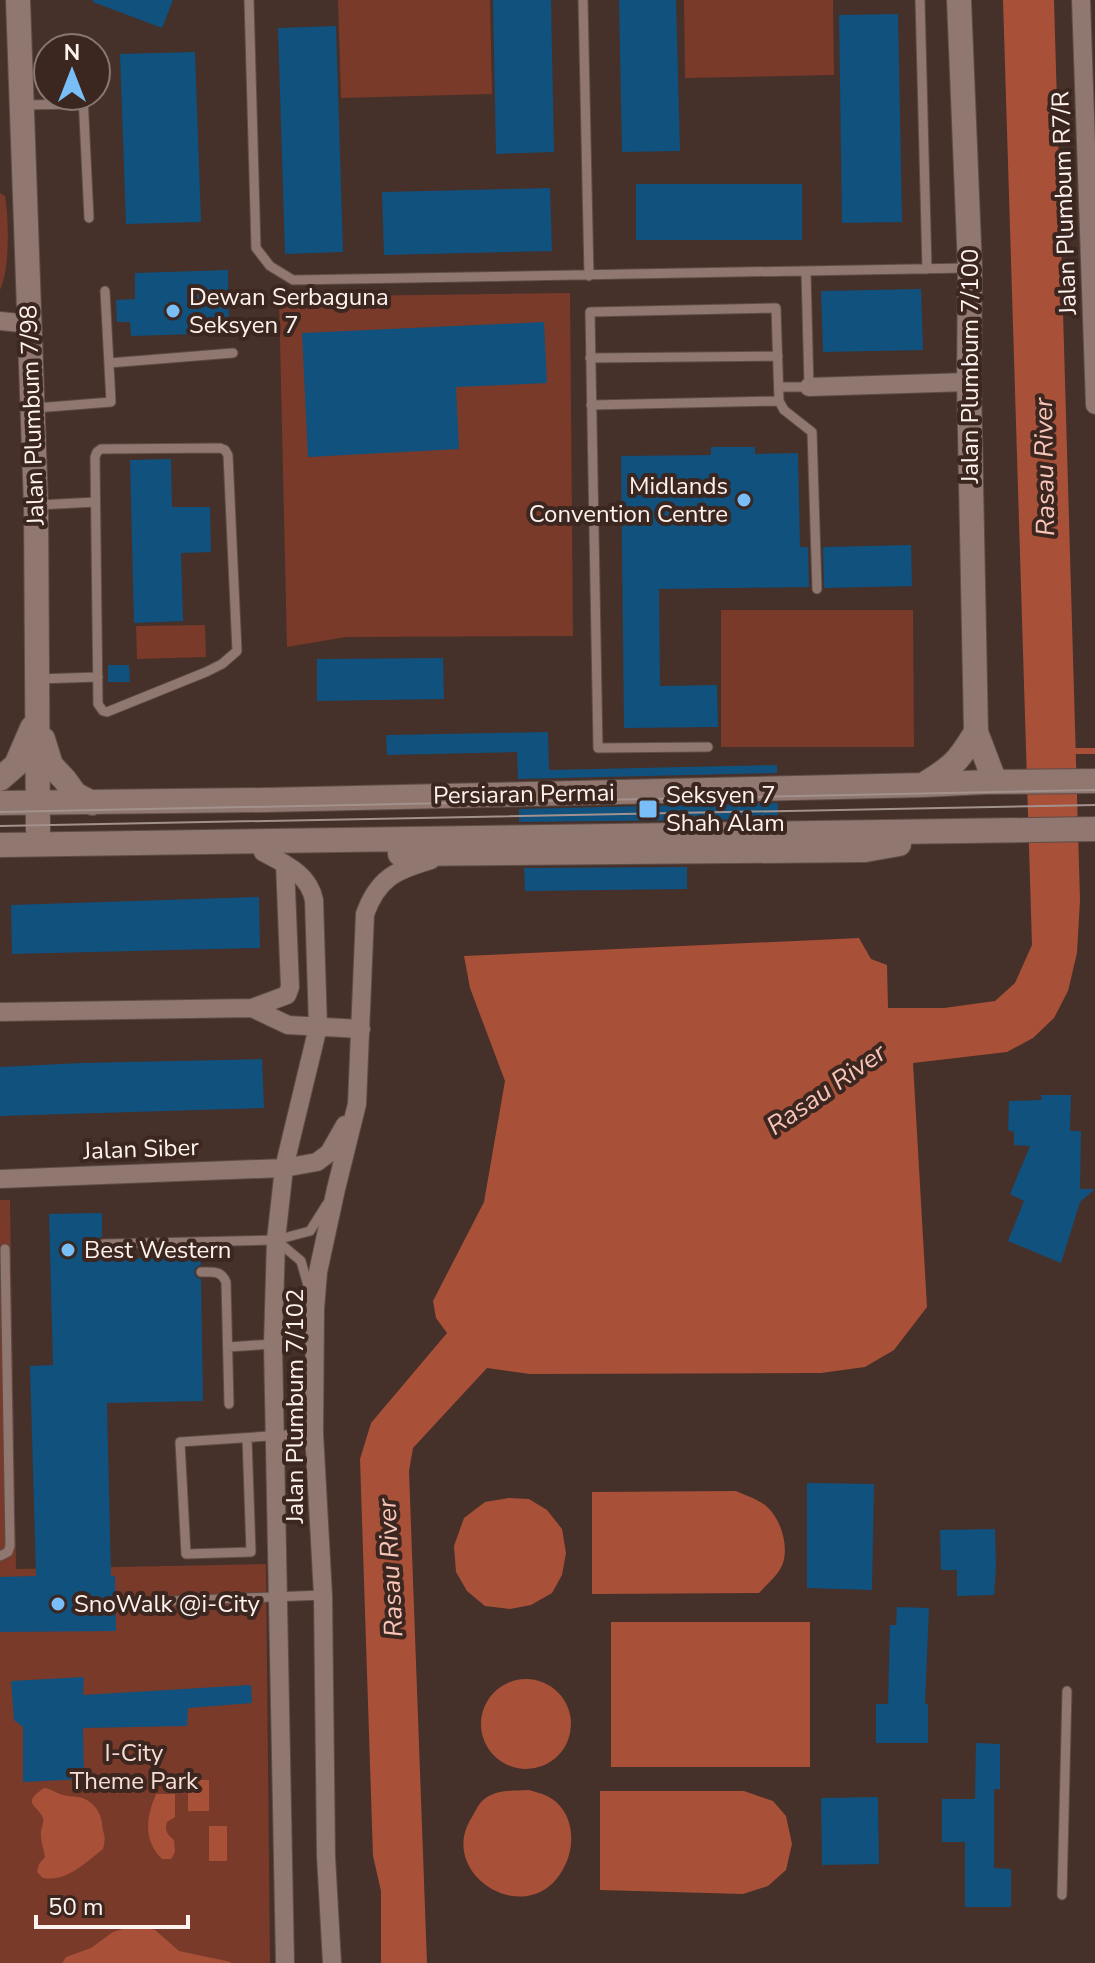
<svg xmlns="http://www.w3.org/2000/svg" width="1095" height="1963" font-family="'Nunito Sans',sans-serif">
	<rect width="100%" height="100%" fill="#46302a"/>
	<path fill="#793a2a" d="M 338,0 L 490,0 L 492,94 L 341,98 Z
		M 684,0 L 833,0 L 834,75 L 685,78 Z
		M 0,193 L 5,196 C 9,219 10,269 0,290 Z
		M 570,293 L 573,636 L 346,637 L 287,647 L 279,297 Z
		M 721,610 L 913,610 L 914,747 L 721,747 Z
		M 205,625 L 206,657 L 137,659 L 136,626 Z
		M 0,1200 L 10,1200 L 16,1569 L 266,1564 L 270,1963 L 0,1963 Z"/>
	<path fill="#a85038" d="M 1003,0 L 1054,0 L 1080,900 L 1077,953 L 1068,991 L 1054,1018 L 1033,1038 L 1007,1052 L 913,1063 L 927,1307 L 894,1350 L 865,1367 L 821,1373 L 530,1374 L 487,1368 L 413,1448 L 409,1471 L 427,1963 L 381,1963 L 381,1891 L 373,1856 L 360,1459 L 371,1423 L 447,1333 L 436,1318 L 433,1301 L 484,1202 L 505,1081 L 470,988 L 464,956 L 859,938 L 871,959 L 887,965 L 888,1008 L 944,1008 L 995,1001 L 1015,983 L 1032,945 Z
		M 736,1491 C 745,1495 757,1499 765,1505 C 780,1517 789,1544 783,1563 C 779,1575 767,1584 759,1593 L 592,1594 L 592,1492 Z
		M 509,1498 L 529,1499 L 547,1510 L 562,1529 L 566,1553 L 562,1575 L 552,1593 L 531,1605 L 510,1609 L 485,1606 L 467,1591 L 456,1572 L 454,1546 L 464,1518 L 485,1502 Z
		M 611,1622 L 810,1622 L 810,1767 L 611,1767 Z
		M481 1724a45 45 0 1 1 90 0a45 45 0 1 1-90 0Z
		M 188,1780 L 209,1780 L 209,1811 L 188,1811 Z
		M 44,1788 C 52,1789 56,1793 63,1795 C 69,1797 77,1796 83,1798 C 95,1804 100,1811 102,1823 C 103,1837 107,1833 103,1849 C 85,1863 67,1882 43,1878 L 37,1872 L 39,1864 L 45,1857 C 44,1849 40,1840 41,1831 C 42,1826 44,1823 43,1818 C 38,1805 20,1804 44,1788 Z
		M 529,1790 C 535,1792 541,1793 547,1796 C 575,1810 577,1847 562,1871 C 527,1931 435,1874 472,1817 C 475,1812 478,1805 482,1801 C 495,1789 513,1791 529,1790 Z
		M 600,1791 L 744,1791 L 773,1801 L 786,1816 L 792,1844 L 786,1870 L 768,1886 L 743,1894 L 600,1890 Z
		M 156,1794 L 175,1794 L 175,1817 L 167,1822 C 164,1831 168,1835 174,1840 L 175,1852 L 171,1859 L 162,1859 C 143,1840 146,1818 156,1794 Z
		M 209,1826 L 227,1826 L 227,1861 L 209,1861 Z
		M 136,1925 L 155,1930 L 179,1951 L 231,1962 L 230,1963 L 62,1963 L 66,1957 L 91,1948 L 113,1932 Z"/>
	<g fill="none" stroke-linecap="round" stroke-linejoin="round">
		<path stroke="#a85038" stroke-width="6" d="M 1071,751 L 1095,751"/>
	</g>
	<path fill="#10517e" d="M 93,0 L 173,0 L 162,28 L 93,2 Z
		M 493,0 L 551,0 L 554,152 L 496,154 Z
		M 619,0 L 676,0 L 680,151 L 622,152 Z
		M 898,14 L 902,222 L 842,223 L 839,15 Z
		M 336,26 L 343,252 L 285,254 L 278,28 Z
		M 195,52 L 201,222 L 126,224 L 120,54 Z
		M 636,184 L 802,184 L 802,240 L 636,240 Z
		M 550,188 L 552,251 L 384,255 L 382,192 Z
		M 228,270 L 229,333 L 131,336 L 130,322 L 117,322 L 116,300 L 135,299 L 135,273 Z
		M 921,289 L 923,350 L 823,352 L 821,291 Z
		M 544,322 L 547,383 L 456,387 L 459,449 L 308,457 L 302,333 Z
		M 711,447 L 755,447 L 755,454 L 798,453 L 800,547 L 808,547 L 809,587 L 659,589 L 660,686 L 717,685 L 718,727 L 624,728 L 621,456 L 711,455 Z
		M 171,459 L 172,507 L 210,507 L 211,552 L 181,553 L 183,621 L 134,623 L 130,460 Z
		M 911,545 L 912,586 L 824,588 L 823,547 Z
		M 443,658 L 444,699 L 317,701 L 317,659 Z
		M 108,665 L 129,665 L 130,682 L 108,682 Z
		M 548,732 L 549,770 L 777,765 L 777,773 L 518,779 L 517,752 L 387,755 L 386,735 Z
		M 778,803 L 778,819 L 519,822 L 519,809 Z
		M 687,867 L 687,889 L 525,891 L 524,868 Z
		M 259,897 L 260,948 L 12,954 L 11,905 Z
		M 262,1059 L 264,1108 L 0,1116 L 0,1067 L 81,1063 Z
		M 1041,1095 L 1071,1095 L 1070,1131 L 1081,1131 L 1080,1189 L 1095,1189 L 1080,1202 L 1061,1263 L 1008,1241 L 1024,1201 L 1010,1194 L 1030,1146 L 1014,1145 L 1014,1132 L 1008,1130 L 1009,1101 L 1042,1100 Z
		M 102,1213 L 102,1237 L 98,1238 L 96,1243 L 97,1248 L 103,1251 L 103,1259 L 200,1257 L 201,1265 L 195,1268 L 194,1273 L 197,1278 L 201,1279 L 203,1401 L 107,1403 L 111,1576 L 115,1576 L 116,1631 L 0,1632 L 0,1577 L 36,1576 L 30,1366 L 53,1365 L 49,1214 Z
		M 807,1483 L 874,1484 L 872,1590 L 807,1588 Z
		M 995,1529 L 996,1567 L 994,1595 L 957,1596 L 957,1570 L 941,1570 L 940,1530 Z
		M 897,1607 L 929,1608 L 925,1704 L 928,1704 L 928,1743 L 876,1743 L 876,1704 L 888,1704 L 890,1625 L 896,1625 Z
		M 84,1677 L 83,1695 L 251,1685 L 252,1703 L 188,1708 L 187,1726 L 83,1728 L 84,1779 L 23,1782 L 23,1727 L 14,1720 L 11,1681 Z
		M 976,1743 L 1000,1744 L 1000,1789 L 994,1789 L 994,1868 L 1011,1869 L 1011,1907 L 965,1907 L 965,1842 L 942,1842 L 942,1799 L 975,1799 Z
		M 878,1797 L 879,1864 L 822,1865 L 821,1798 Z"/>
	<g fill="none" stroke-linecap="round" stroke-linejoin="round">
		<defs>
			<path id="lane" d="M 249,0 L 256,248 L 270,266 L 293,280 L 967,268
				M 583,0 L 589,276
				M 920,0 L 927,269
				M 83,96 L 89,218
				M 22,105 L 84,104
				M 590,358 L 778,356
				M 109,363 L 233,353
				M 779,387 L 809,387 L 806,272
				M 591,405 L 779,401
				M 36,408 L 111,402 L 105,291
				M 220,448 L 225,450 L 228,455 L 237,651 L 222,664 L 206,672 L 107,712 L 103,711 L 98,704 L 95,457 L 97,452 L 101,449 Z
				M 39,505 L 95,502
				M 37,679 L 98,677
				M 708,747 L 598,748 L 590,312 L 776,308 L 779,401 L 784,410 L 812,432 L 817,589
				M 276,1240 L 301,1261 L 311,1296
				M 103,1244 L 276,1240 L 310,1231 L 327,1204
				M 201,1272 C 212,1272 221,1270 226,1282 L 229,1404
				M 228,1347 L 273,1344
				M 247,1438 L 251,1552 L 186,1554 L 180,1442 L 314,1433
				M 0,1556 L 8,1552 L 10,1546 L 5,1249
				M 144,1602 L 323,1595
				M 1062,1895 L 1067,1691"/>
			<path id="street" d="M 1081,0 L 1095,405
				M 0,321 L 30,324
				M 809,387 L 969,382
				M 263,852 C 285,864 309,874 314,900 L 318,1027 L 284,1168 L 276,1240 L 273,1344 L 285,1963
				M 252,1008 L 288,1025 L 361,1029
				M 0,1012 L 252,1008 L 287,995 L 290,987 L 285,864
				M 0,1179 L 284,1168 L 317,1162 L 329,1153 L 345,1125
				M 332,1963 L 326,1856 L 323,1595 L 314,1433 L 315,1309 L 318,1272 L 336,1189 L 357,1104 L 365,914 C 378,878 396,870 431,860"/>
			<path id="secondary" d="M 18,0 L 36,506 L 38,830
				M 959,0 L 970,268 L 969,382 L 976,732 L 995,782
				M 43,739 L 51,765 L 65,780 L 75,794 L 92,803
				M 0,779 L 16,765 L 32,728
				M 926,783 C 954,766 959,760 976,732
				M 0,803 L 266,800 L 924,785 L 985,782 L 1095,781
				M 0,845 L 1095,829
				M 400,854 L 865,850 L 899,844"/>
		</defs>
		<use href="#lane" stroke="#5e4c47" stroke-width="11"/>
		<use href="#street" stroke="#5e4c47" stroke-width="20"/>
		<use href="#secondary" stroke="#5e4c47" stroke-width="26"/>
		<use href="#lane" stroke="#90776f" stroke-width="9"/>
		<use href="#street" stroke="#90776f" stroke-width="18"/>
		<use href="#secondary" stroke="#90776f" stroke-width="24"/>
		<path stroke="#a2918c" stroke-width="2" d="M 0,812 L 1095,790
			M 0,826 L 1095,805"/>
	</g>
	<g fill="#7abef8" stroke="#3b2620" stroke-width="3">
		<circle cx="173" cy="311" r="8"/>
		<circle cx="744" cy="500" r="8"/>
		<rect x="638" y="799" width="20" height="20" rx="4"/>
		<circle cx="68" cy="1250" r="8"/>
		<circle cx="58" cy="1604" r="8"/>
	</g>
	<g text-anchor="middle" stroke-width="8" stroke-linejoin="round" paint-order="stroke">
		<g font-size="24" fill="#fef2ee" stroke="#3b2620">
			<text transform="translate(1064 203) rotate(-92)" y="8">Jalan Plumbum R7/R</text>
			<text transform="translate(970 366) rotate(-90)" y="8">Jalan Plumbum 7/100</text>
			<text transform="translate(32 415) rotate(-92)" y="8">Jalan Plumbum 7/98</text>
			<text transform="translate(524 794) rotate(-1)" y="8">Persiaran Permai</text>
			<text transform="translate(141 1149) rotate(-2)" y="8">Jalan Siber</text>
			<text transform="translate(295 1406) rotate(-90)" y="8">Jalan Plumbum 7/102</text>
		</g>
		<g font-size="24" fill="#fef2ee" stroke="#3b2620" text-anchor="start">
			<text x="189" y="305">Dewan Serbaguna<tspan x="189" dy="28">Seksyen 7</tspan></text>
			<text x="728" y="494" text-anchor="end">Midlands<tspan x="728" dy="28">Convention Centre</tspan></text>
			<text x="666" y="803">Seksyen 7<tspan x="666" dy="28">Shah Alam</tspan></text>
			<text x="84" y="1258">Best Western</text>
			<text x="74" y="1612">SnoWalk @i-City</text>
		</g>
		<g font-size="24" fill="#f7ddd5" stroke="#3b2620">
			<text x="134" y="1761">I-City<tspan x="134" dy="28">Theme Park</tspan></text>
		</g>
		<g font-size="26" font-style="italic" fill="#f8c5b8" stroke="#3b2620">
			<text transform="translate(1044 467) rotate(-91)" y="9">Rasau River</text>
			<text transform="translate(826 1089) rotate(-35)" y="9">Rasau River</text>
			<text transform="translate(390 1568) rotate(-93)" y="9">Rasau River</text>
		</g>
	</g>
	<g transform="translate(72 72)"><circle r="38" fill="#3b2620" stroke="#897872" stroke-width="2"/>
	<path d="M0-6L14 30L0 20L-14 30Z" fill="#7abef8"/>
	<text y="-12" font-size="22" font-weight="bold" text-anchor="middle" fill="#fef2ee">N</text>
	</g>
	<path d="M36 1915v12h152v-12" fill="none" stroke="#fef2ee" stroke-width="4"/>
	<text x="48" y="1915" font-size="24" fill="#fef2ee" stroke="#3b2620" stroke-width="6" paint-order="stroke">50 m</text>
</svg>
